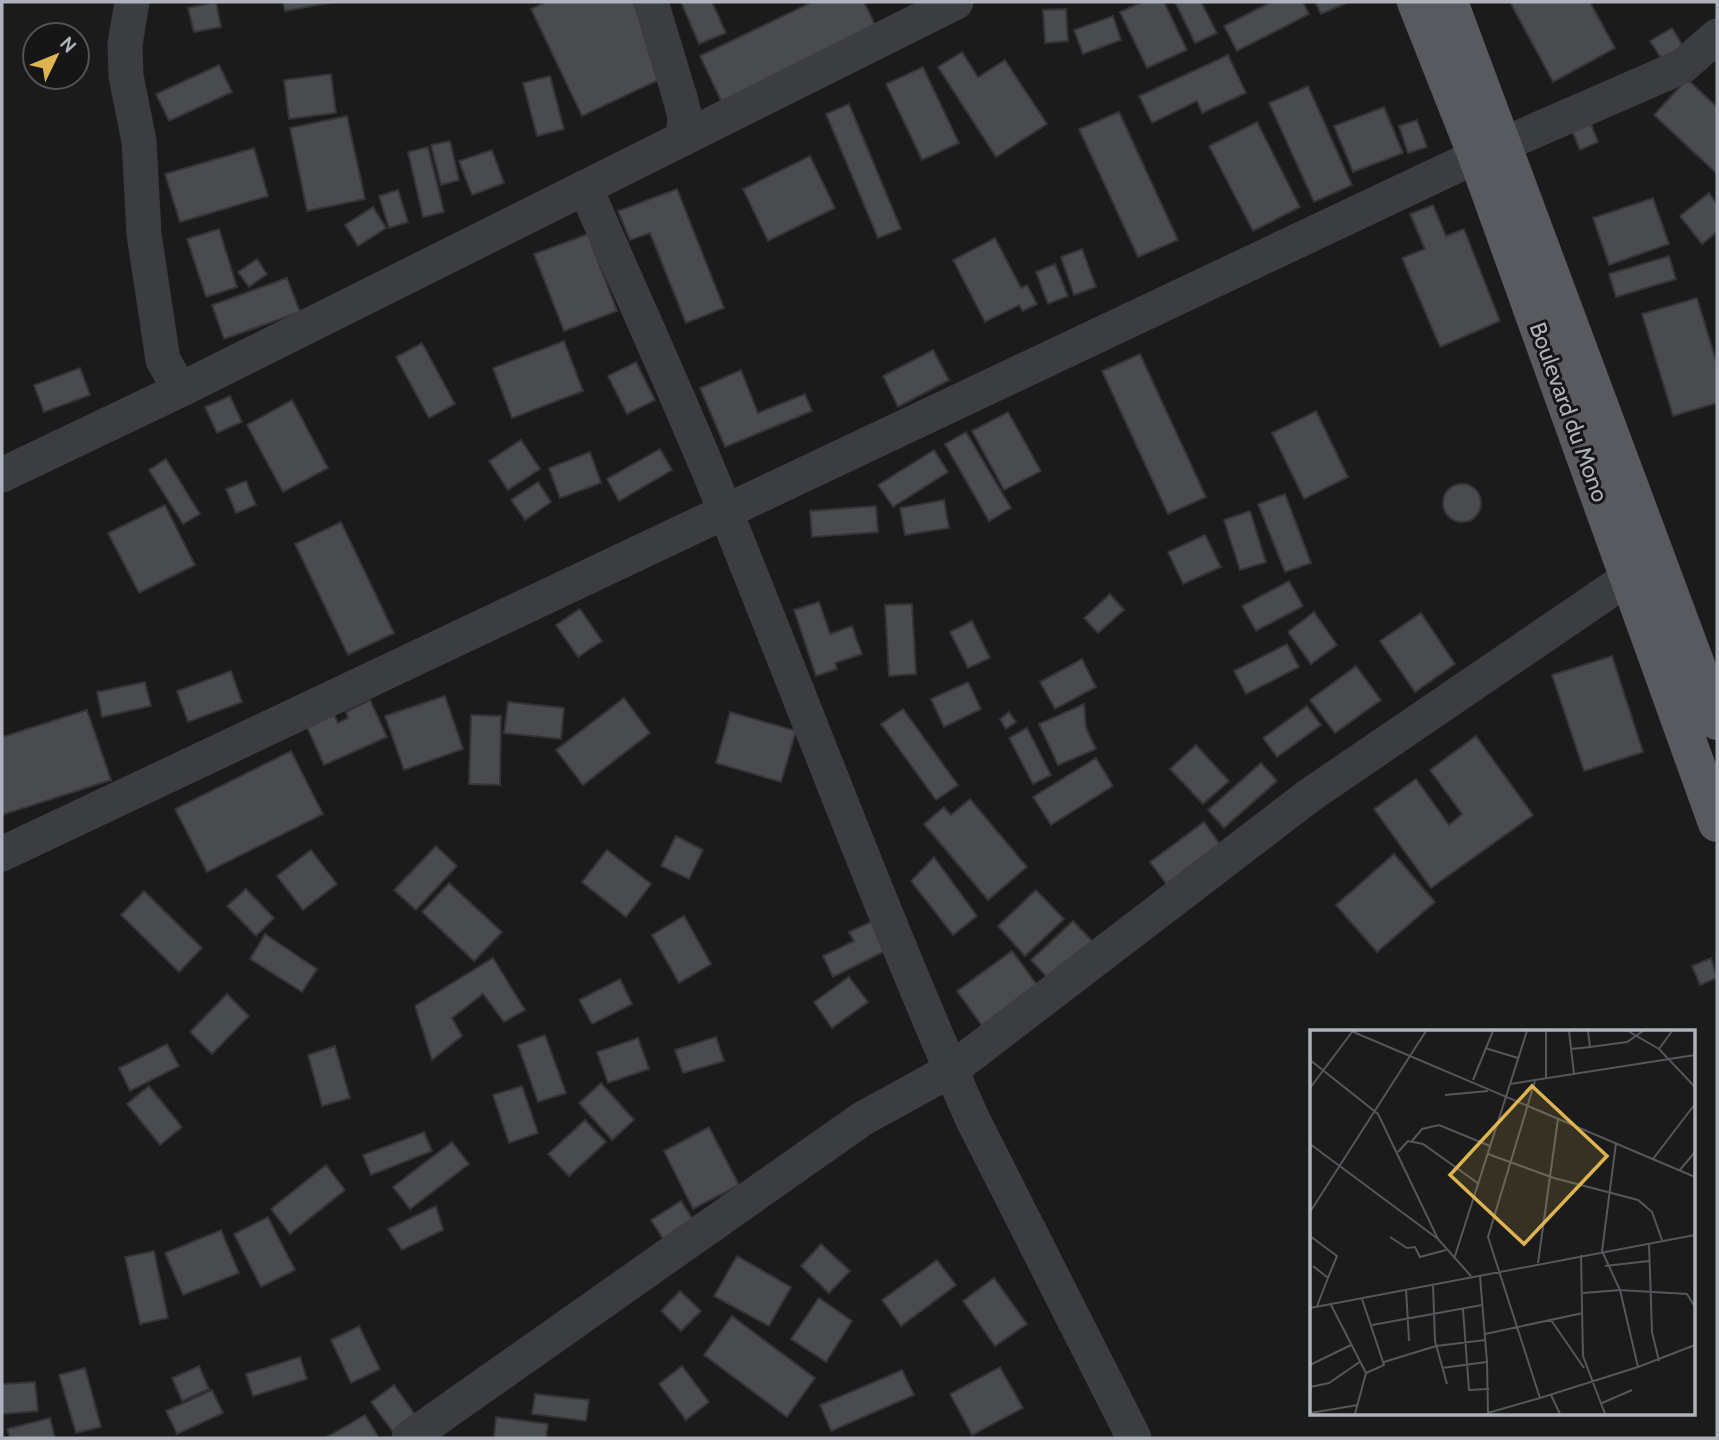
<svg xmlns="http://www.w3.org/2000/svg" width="1719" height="1440" font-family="Cabin,sans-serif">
	<rect width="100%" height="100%" fill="#1b1b1c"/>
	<path fill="#4a4b4e" stroke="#353538" stroke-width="2" d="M 216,2 L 221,27 L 194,32 L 188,8 Z
		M 283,2 L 334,2 L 285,11 Z
		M 546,2 L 633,2 L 669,75 L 582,116 L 531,9 Z
		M 681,2 L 712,2 L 726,33 L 699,44 Z
		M 812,2 L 864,2 L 878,31 L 723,105 L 700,56 Z
		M 1142,2 L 1164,2 L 1187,50 L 1147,68 L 1120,12 Z
		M 1175,2 L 1201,2 L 1217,33 L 1195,43 Z
		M 1271,2 L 1303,2 L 1309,14 L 1237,51 L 1224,26 Z
		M 1315,2 L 1349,2 L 1321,14 Z
		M 1510,2 L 1590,2 L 1615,48 L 1553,82 Z
		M 1066,9 L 1068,41 L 1045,43 L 1043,10 Z
		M 1113,16 L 1121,40 L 1083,54 L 1074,30 Z
		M 1672,28 L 1686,51 L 1665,64 L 1650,41 Z
		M 962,52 L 978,77 L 1005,60 L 1047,124 L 996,157 L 938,67 Z
		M 1228,55 L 1246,93 L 1202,113 L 1197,101 L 1152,123 L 1139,96 Z
		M 219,65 L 232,92 L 169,121 L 156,94 Z
		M 923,67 L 959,143 L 922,160 L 886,84 Z
		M 331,74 L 336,113 L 289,119 L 284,80 Z
		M 550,76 L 564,129 L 537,136 L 523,83 Z
		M 1687,79 L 1717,107 L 1717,174 L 1654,115 Z
		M 1308,86 L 1352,185 L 1314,202 L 1269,103 Z
		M 849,104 L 901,229 L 878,238 L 826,114 Z
		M 1384,107 L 1403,153 L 1353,172 L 1334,126 Z
		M 1119,112 L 1178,240 L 1138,257 L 1079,129 Z
		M 347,116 L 365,199 L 307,211 L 290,128 Z
		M 1417,120 L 1427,147 L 1408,153 L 1399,126 Z
		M 1257,122 L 1300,207 L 1253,231 L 1209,146 Z
		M 1591,124 L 1598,142 L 1580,150 L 1572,131 Z
		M 450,141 L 459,180 L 441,185 L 431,145 Z
		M 428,147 L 444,212 L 423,217 L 408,152 Z
		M 254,148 L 268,196 L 180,222 L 165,174 Z
		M 492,150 L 504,183 L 472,195 L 459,161 Z
		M 810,156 L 835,208 L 768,241 L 743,189 Z
		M 677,189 L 724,308 L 686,323 L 650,233 L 630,240 L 618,211 Z
		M 398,190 L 408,222 L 389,228 L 379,196 Z
		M 1709,193 L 1717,204 L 1717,232 L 1702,244 L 1680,216 Z
		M 1653,198 L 1669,244 L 1609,265 L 1593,218 Z
		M 1433,205 L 1446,236 L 1464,229 L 1500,321 L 1440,347 L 1402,258 L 1425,249 L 1410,214 Z
		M 373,207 L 386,228 L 358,246 L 345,225 Z
		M 219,229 L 237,287 L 206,297 L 187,239 Z
		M 588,234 L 617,311 L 564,331 L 534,254 Z
		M 995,238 L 1021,288 L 1027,285 L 1037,304 L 1023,311 L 1019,305 L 985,322 L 953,260 Z
		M 1082,249 L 1096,287 L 1074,295 L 1061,257 Z
		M 1669,256 L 1676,279 L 1616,297 L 1609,274 Z
		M 257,259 L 267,274 L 249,287 L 238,272 Z
		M 1055,264 L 1068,296 L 1048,304 L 1036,272 Z
		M 287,278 L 300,312 L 224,339 L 212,305 Z
		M 1697,298 L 1717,364 L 1717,403 L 1673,416 L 1642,314 Z
		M 564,341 L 583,391 L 512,418 L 493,368 Z
		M 422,343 L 455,404 L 429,418 L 396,357 Z
		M 933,350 L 949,380 L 898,407 L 883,376 Z
		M 1140,354 L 1206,497 L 1168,514 L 1102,371 Z
		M 636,362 L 655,400 L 627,414 L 608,376 Z
		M 80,368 L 90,395 L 44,412 L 34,385 Z
		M 741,370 L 758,413 L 805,394 L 812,411 L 725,447 L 700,388 Z
		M 230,396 L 242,422 L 217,433 L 205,407 Z
		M 292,400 L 328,468 L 283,492 L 247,425 Z
		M 1316,411 L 1348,477 L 1304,499 L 1272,433 Z
		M 1008,412 L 1041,471 L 1004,490 L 972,431 Z
		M 966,432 L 1011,508 L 989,521 L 945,444 Z
		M 521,440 L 540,469 L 508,490 L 489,461 Z
		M 660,449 L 672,470 L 619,501 L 607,479 Z
		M 934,450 L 948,472 L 893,507 L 878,485 Z
		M 590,452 L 601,483 L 560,498 L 549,468 Z
		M 166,459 L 200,514 L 183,524 L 149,470 Z
		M 246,481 L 256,505 L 236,513 L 226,489 Z
		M 538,482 L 551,502 L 525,520 L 511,500 Z
		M1443 503a19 19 0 1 1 38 0a19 19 0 1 1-38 0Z
		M 1285,494 L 1311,563 L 1285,572 L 1258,504 Z
		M 944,500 L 949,528 L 905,535 L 900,508 Z
		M 165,505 L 195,565 L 139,593 L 108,533 Z
		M 876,506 L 878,532 L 812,537 L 810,511 Z
		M 1250,511 L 1266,562 L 1240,570 L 1224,520 Z
		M 341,522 L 394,633 L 348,655 L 295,544 Z
		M 1205,535 L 1221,567 L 1183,584 L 1168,552 Z
		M 1289,581 L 1303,606 L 1256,631 L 1242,606 Z
		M 1110,594 L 1124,610 L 1098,633 L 1084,618 Z
		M 819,602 L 830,634 L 852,626 L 862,654 L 835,663 L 837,669 L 816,676 L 794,610 Z
		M 912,604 L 916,674 L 889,676 L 885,605 Z
		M 580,609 L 602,641 L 578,657 L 556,625 Z
		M 1314,612 L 1337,645 L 1311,664 L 1288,632 Z
		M 1421,613 L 1455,664 L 1415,692 L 1380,641 Z
		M 972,621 L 990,658 L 968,668 L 950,632 Z
		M 1287,644 L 1299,667 L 1246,694 L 1234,671 Z
		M 1612,656 L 1643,752 L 1584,771 L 1552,675 Z
		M 1082,659 L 1096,687 L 1055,709 L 1040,682 Z
		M 1356,666 L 1381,700 L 1335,733 L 1310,700 Z
		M 231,671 L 242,702 L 188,722 L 177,691 Z
		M 145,682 L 151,706 L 102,717 L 97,692 Z
		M 968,682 L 981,709 L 944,727 L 931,699 Z
		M 445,696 L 463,749 L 404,770 L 385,716 Z
		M 624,698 L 650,733 L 583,785 L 556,750 Z
		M 370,700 L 387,737 L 324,765 L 302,716 L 329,704 L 338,723 L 348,718 L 346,712 Z
		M 508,702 L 564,708 L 561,739 L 504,733 Z
		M 1084,704 L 1086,728 L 1096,749 L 1058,765 L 1039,724 Z
		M 1307,706 L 1321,725 L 1277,757 L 1263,738 Z
		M 903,709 L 958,785 L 936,800 L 881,724 Z
		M 87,710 L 111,780 L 2,815 L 2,737 Z
		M 730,712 L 796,731 L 781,782 L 716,763 Z
		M 1009,712 L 1016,722 L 1006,729 L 1000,719 Z
		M 471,715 L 501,716 L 500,785 L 469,784 Z
		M 1027,728 L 1051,775 L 1033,784 L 1009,738 Z
		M 1476,736 L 1533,815 L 1431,888 L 1374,809 L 1416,779 L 1449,825 L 1462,814 L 1430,770 Z
		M 1196,745 L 1229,781 L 1203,804 L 1170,769 Z
		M 291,751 L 323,814 L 207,872 L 175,809 Z
		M 1096,758 L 1113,786 L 1051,825 L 1033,797 Z
		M 1261,763 L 1277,781 L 1224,828 L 1208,810 Z
		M 970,799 L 1027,867 L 988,900 L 924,824 L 944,807 L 951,815 Z
		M 1204,822 L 1222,847 L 1168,886 L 1150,862 Z
		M 676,836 L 703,850 L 689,879 L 661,866 Z
		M 436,846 L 457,866 L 416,910 L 394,890 Z
		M 311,850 L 337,884 L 303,910 L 277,876 Z
		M 607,850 L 651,884 L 626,917 L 582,882 Z
		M 1394,854 L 1435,902 L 1377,952 L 1336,905 Z
		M 934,857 L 977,916 L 953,935 L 911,881 Z
		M 449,883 L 502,932 L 474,961 L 422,912 Z
		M 246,889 L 274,918 L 256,936 L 227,906 Z
		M 1036,890 L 1064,919 L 1025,956 L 998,926 Z
		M 144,891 L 202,948 L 179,972 L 121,915 Z
		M 684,916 L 711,964 L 679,983 L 652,935 Z
		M 873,921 L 887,950 L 833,977 L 823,956 L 854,941 L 849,932 Z
		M 1073,921 L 1097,946 L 1055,986 L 1031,960 Z
		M 265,934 L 317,969 L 302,992 L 250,959 Z
		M 1012,951 L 1043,993 L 988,1034 L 957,991 Z
		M 493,958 L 525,1010 L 504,1022 L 483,994 L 452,1018 L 462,1036 L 432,1060 L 415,1006 Z
		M 1711,958 L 1717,978 L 1700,985 L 1692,966 Z
		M 849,977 L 868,1002 L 832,1028 L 814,1002 Z
		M 620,979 L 632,1004 L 592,1024 L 579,1000 Z
		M 227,994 L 249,1016 L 212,1054 L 190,1032 Z
		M 545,1035 L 566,1093 L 538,1102 L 518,1045 Z
		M 716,1037 L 724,1061 L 683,1073 L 675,1050 Z
		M 638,1038 L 649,1069 L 608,1083 L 597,1052 Z
		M 167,1044 L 179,1066 L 130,1091 L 119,1068 Z
		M 335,1046 L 350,1098 L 322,1106 L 308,1055 Z
		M 601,1083 L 634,1120 L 612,1140 L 579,1103 Z
		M 149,1086 L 182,1127 L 160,1145 L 127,1104 Z
		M 522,1086 L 538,1133 L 509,1143 L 493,1095 Z
		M 585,1120 L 606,1142 L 569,1176 L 548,1154 Z
		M 709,1127 L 739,1185 L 693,1209 L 664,1151 Z
		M 424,1132 L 432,1151 L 371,1175 L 363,1155 Z
		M 452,1142 L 469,1164 L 410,1209 L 393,1187 Z
		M 326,1165 L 345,1190 L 290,1234 L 271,1209 Z
		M 681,1201 L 699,1229 L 669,1248 L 651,1220 Z
		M 436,1206 L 443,1230 L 402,1250 L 388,1229 Z
		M 268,1217 L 295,1270 L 261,1287 L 234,1234 Z
		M 221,1230 L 239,1273 L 183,1295 L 165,1253 Z
		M 821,1244 L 850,1271 L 829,1293 L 801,1266 Z
		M 154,1251 L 168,1318 L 140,1324 L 125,1257 Z
		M 737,1256 L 791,1287 L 769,1326 L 714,1296 Z
		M 937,1260 L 956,1285 L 901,1326 L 882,1300 Z
		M 994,1278 L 1027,1324 L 995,1346 L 963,1301 Z
		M 680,1291 L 701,1311 L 681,1331 L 661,1311 Z
		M 819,1298 L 852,1321 L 826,1362 L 791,1339 Z
		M 732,1316 L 815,1378 L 787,1417 L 704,1355 Z
		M 359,1326 L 380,1369 L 351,1383 L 331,1340 Z
		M 300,1357 L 307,1379 L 253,1396 L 246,1374 Z
		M 199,1366 L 209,1389 L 182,1401 L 172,1378 Z
		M 682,1366 L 709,1402 L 686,1420 L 659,1384 Z
		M 1000,1367 L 1023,1408 L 972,1435 L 950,1394 Z
		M 85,1368 L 101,1427 L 76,1433 L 59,1375 Z
		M 902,1370 L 914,1395 L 831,1431 L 820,1405 Z
		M 35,1382 L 38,1411 L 2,1414 L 2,1384 Z
		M 394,1385 L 416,1416 L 393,1432 L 371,1402 Z
		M 212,1390 L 223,1413 L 177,1434 L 166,1411 Z
		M 535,1394 L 589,1400 L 586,1421 L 532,1414 Z
		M 365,1415 L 379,1438 L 325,1438 Z
		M 496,1417 L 548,1424 L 546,1438 L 494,1438 Z
		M 50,1418 L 55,1438 L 10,1438 L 7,1429 Z"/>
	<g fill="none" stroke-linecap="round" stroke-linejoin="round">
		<path stroke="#3c3d41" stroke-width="35" d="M 132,2 L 125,44 L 126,76 L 139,141 L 144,234 L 163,360 L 180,390
			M 651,2 L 681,101 L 685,118 L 683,139
			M 585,187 C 632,296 682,403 726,513 C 808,715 884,919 972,1118 L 1134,1438
			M 2,475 L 180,390 L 956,2
			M 2,854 L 1477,156 L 1683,66 L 1717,36
			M 409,1438 L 862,1119 L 951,1070 L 1310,795 L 1628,578"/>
		<path stroke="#585a60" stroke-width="38" d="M 1416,2 L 1477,156 L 1717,823
			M 1449,2 L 1717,721"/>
	</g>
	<g text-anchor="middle" stroke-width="6" stroke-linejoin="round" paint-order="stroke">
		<g font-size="23" fill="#afb2ba" stroke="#161617">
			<text transform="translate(1569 412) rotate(70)" y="8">Boulevard du Mono</text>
		</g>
	</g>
	<g transform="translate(1310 1030)">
		<rect width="385" height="385" fill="#1b1b1c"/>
		<path fill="none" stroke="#56575b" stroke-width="2" d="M 41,1 L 385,147M 236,1 L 236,48M 259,1 L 264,44M 318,1 L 349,19 L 385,57M 280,17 L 317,12 L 333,1M 175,18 L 208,28M 261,19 L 280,17 L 278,1M 349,19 L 362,1M 0,30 L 68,84 L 128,209M 163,50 L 183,1M 225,51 L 178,207 L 230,368 L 328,337 L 310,260 L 377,264 L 385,277M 200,54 L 385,25M 0,58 L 42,2M 135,65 L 178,61M 102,111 L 112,99 L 129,95 L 180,116M 0,114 L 128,209 L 161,246M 88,122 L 98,111 L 113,114 L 169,154M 178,124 L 244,148 L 328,170 L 342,182 L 352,210M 343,129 L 385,74M 369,141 L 385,122M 0,182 L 116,1M 0,206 L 27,226 L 18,248 L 3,236M 80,207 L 97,218 L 105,217 L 110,227 L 136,220M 339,213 L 342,302 L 349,331M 271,225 L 273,326 L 295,384M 144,229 L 217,1M 228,233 L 248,89M 295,236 L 339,231M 170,246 L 177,332M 123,254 L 125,311 L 137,354M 96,259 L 99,311M 273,263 L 310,260 L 292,221 L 306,113M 20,273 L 56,343M 7,276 L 18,248M 0,278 L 385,205M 153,279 L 159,360 L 179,359M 241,290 L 274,338M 62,295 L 172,275M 175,304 L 273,283M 74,332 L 126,316 L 175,310M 0,335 L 41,315M 328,337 L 385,315M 132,338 L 177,332 L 178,384M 0,357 L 19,353 L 51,331M 241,365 L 250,384M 292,373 L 322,360M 0,383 L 48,375M 45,384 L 56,343 L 74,335 L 52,269M 174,384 L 230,368"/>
		<path fill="#deb451" fill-opacity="0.15" stroke="#deb451" stroke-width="3.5" d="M 222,56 L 297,126 L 214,214 L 140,145 Z"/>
		<rect width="385" height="385" fill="none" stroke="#afb2ba" stroke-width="3.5"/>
	</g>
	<rect width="1719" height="1440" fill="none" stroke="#afb2ba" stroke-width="7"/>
	<g transform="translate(56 56) rotate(47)"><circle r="33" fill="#161617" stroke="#535458" stroke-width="2"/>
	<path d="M0-5L12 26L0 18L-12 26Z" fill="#deb451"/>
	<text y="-10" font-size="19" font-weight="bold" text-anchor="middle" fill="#afb2ba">N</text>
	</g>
</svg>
